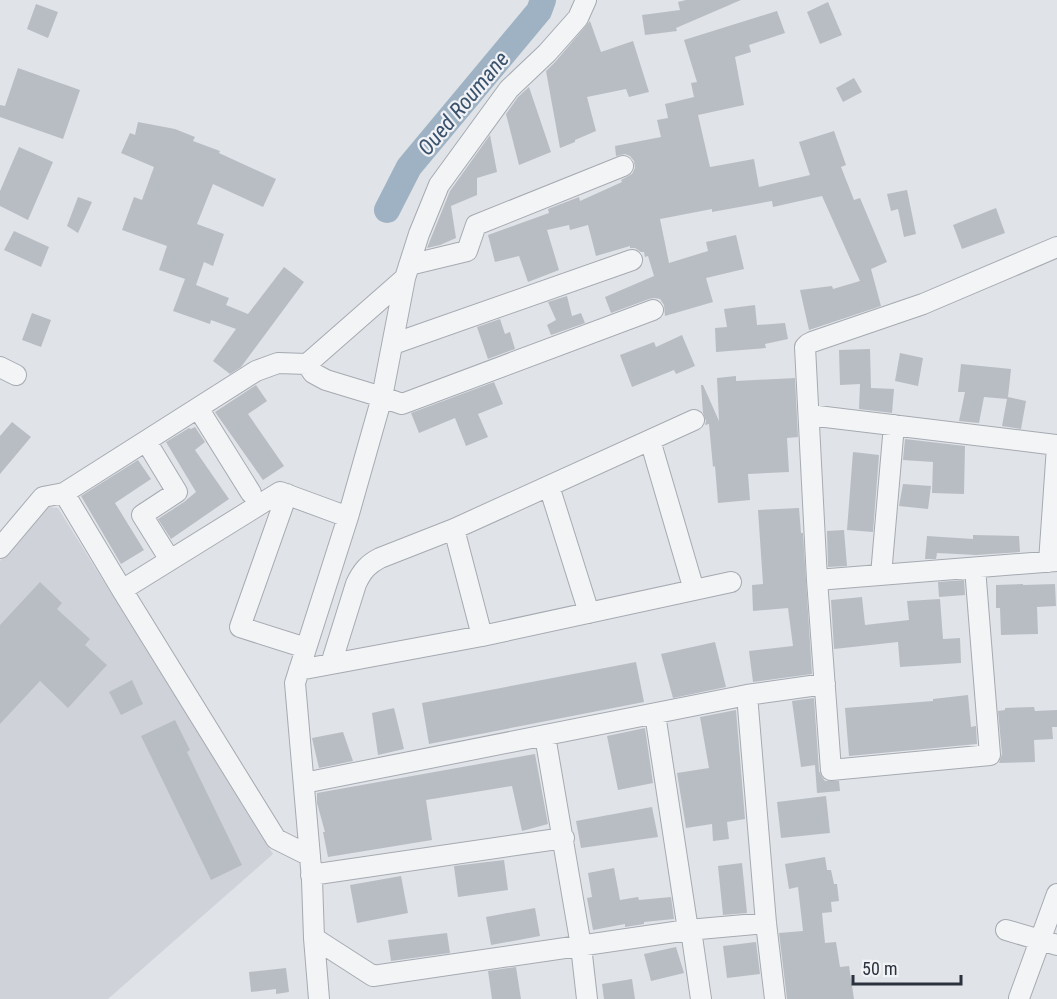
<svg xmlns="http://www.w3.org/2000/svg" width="1057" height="999" font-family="'Roboto Condensed',sans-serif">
	<rect width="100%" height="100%" fill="#e0e3e8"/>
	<path fill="#cfd3d9" d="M 48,507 L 58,508 L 273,854 L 108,999 L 0,999 L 0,561 Z"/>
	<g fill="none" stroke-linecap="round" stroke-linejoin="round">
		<path stroke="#9fb2c3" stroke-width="26" d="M 387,210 L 409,167 L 539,11 L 543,0"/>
	</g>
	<path fill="#b8bdc4" d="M 686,0 L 741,0 L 676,28 L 677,31 L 645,35 L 642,15 L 680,10 L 678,2 Z
		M 828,2 L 842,35 L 820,44 L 807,12 Z
		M 36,4 L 58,12 L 48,38 L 27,29 Z
		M 777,11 L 785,33 L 749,45 L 751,52 L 735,57 L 744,105 L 698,115 L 710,167 L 754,159 L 759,187 L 810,175 L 799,142 L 834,131 L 846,165 L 841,167 L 854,200 L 860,198 L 887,262 L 871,269 L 881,306 L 809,330 L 800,290 L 832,286 L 833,289 L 860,281 L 822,196 L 773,207 L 772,201 L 712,212 L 712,209 L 660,219 L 669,263 L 708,251 L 706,242 L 736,235 L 744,269 L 706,278 L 713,302 L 665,316 L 664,305 L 660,299 L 654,298 L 649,299 L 611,313 L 605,297 L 654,276 L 648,256 L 645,257 L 644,252 L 641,252 L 635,248 L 630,248 L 630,246 L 596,256 L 588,225 L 570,230 L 569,225 L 547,230 L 559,270 L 528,282 L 519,256 L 495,262 L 488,235 L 549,213 L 548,209 L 579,197 L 580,201 L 622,182 L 621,180 L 632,174 L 635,168 L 634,161 L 630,156 L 625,154 L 616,156 L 615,146 L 661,137 L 657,120 L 668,118 L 665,104 L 694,97 L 691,83 L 697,82 L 684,40 Z
		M 590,21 L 601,52 L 633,41 L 649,92 L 629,97 L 626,89 L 587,97 L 596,131 L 575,140 L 575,142 L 560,148 L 546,71 L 556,61 Z
		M 18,68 L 80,90 L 63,139 L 0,117 L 0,105 L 5,106 Z
		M 854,78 L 862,92 L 843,102 L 836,88 Z
		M 529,87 L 551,152 L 519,165 L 506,114 L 518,97 Z
		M 138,122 L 175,129 L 195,137 L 193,141 L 220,151 L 219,153 L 276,179 L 263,207 L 213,184 L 197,224 L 224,234 L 213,266 L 204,262 L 196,285 L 229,298 L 226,305 L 248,314 L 284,267 L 304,282 L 241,367 L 230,374 L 213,361 L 236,329 L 211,320 L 210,324 L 173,311 L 185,279 L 159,270 L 167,246 L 122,230 L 134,197 L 142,200 L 154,167 L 121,153 L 130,133 L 135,135 Z
		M 490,135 L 497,172 L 477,178 L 477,195 L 451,206 L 456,238 L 440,245 L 427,248 L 450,191 Z
		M 19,147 L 53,162 L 28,220 L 0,206 L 0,191 Z
		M 907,190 L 916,234 L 904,237 L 898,209 L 891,211 L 887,194 Z
		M 78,197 L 92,202 L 78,233 L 67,226 Z
		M 996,208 L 1005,233 L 962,249 L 953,225 Z
		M 14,231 L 49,247 L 41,267 L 4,250 Z
		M 567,296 L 572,316 L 581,313 L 585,323 L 551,335 L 547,325 L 556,320 L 548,302 Z
		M 755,305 L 757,325 L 785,323 L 788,339 L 765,344 L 766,348 L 716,352 L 715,328 L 727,327 L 724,309 Z
		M 32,313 L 51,320 L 41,347 L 22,340 Z
		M 500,319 L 505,334 L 510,332 L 515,349 L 488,359 L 477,327 Z
		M 682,335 L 695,366 L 676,374 L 674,370 L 632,387 L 620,355 L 654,342 L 656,347 Z
		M 870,349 L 871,388 L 894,389 L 892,413 L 859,409 L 860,384 L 840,385 L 839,350 Z
		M 900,353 L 923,358 L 918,386 L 895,381 Z
		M 961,364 L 1011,369 L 1008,397 L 1026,401 L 1021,429 L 1002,426 L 1007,399 L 984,397 L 979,423 L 959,421 L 965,392 L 958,392 Z
		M 736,376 L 736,381 L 795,378 L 798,437 L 787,438 L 789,472 L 748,474 L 750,500 L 718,503 L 715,466 L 713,467 L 709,424 L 705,425 L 706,421 L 703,413 L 701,385 L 703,385 L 719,421 L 717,378 Z
		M 494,382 L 503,404 L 478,414 L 488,437 L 466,446 L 455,418 L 419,433 L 411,413 Z
		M 256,385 L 267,401 L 248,414 L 284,466 L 263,480 L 215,412 Z
		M 12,422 L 31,437 L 0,474 L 0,436 Z
		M 195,427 L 205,442 L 195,450 L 229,499 L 171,539 L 158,519 L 184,502 L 196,492 L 166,442 L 189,428 L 191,429 Z
		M 905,439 L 965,446 L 964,494 L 932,493 L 933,462 L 903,460 Z
		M 853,452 L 879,455 L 873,532 L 847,530 Z
		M 138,460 L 151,479 L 115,503 L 144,550 L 121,564 L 81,496 Z
		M 903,484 L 931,486 L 928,509 L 899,506 Z
		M 799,508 L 801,533 L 803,533 L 812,674 L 753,682 L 749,651 L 793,646 L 788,608 L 753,611 L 752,585 L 763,584 L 758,510 Z
		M 844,530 L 847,566 L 828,567 L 827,531 Z
		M 973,535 L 1019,536 L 1020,552 L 976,555 L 937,553 L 936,559 L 925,559 L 927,536 L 973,539 Z
		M 964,580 L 965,595 L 939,597 L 938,582 Z
		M 40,582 L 62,603 L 57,609 L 90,639 L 85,645 L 107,665 L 68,708 L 40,681 L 0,724 L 0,625 Z
		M 1023,584 L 1023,585 L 1055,584 L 1056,606 L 1037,607 L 1038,634 L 1001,635 L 1000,608 L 996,608 L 996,585 Z
		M 862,597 L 865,625 L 909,620 L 907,601 L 940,599 L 943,639 L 960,638 L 961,663 L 900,667 L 898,642 L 834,649 L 831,600 Z
		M 715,642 L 726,687 L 673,698 L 661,654 Z
		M 636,662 L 644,702 L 429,744 L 422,703 Z
		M 132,680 L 143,704 L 121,715 L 109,692 Z
		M 968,695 L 971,727 L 976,726 L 977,744 L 849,756 L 845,708 L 933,701 L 933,699 Z
		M 814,698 L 819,771 L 822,777 L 825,781 L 839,781 L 840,791 L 817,793 L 815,765 L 801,767 L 792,701 Z
		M 1034,707 L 1035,711 L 1057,710 L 1057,727 L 1052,727 L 1053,739 L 1034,740 L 1035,762 L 999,763 L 1002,754 L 998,711 L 1005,710 L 1005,708 Z
		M 394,708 L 404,749 L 378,755 L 372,713 Z
		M 736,710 L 745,819 L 727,822 L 729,839 L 713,841 L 712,824 L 686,828 L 677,773 L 709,768 L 700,717 Z
		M 175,720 L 190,750 L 187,752 L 242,865 L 211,880 L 141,736 Z
		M 645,728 L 653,783 L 618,790 L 607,736 Z
		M 343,732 L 353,761 L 319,768 L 312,738 Z
		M 535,754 L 548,824 L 522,831 L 512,786 L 426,800 L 432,840 L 328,857 L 323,832 L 325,832 L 317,803 L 317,793 Z
		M 826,796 L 830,833 L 781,838 L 777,802 Z
		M 652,807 L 658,837 L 581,848 L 576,821 Z
		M 825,857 L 827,870 L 831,870 L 834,884 L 837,884 L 839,901 L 831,902 L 832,912 L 822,913 L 825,943 L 836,942 L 840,967 L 849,966 L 854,999 L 787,999 L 779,933 L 803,931 L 798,887 L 789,889 L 785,864 Z
		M 504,860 L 508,890 L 458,897 L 454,866 Z
		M 742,863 L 747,913 L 723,915 L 718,866 Z
		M 614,868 L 620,900 L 638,897 L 639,900 L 671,897 L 674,919 L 644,922 L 644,924 L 625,927 L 625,924 L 593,930 L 587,898 L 592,897 L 588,873 Z
		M 401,876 L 408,913 L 357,923 L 350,885 Z
		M 535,908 L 540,936 L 491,945 L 486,917 Z
		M 447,933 L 450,953 L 391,961 L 388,940 Z
		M 756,942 L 760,974 L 727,978 L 723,946 Z
		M 676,947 L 684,973 L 651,981 L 644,954 Z
		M 516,967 L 521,999 L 492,999 L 488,971 Z
		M 286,968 L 289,992 L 276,994 L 276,989 L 251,992 L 249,972 Z
		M 632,979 L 635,999 L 604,999 L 602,984 Z"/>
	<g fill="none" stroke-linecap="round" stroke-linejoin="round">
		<defs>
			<path id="minor" d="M 409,265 L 467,251 L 476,225 L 623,166
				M 393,344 L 632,260
				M 307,364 L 313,373 L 326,380 L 382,397 L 402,404 L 653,310
				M 0,367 L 16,375
				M 198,408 L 251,493
				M 809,415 L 1057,445
				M 650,440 L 694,590
				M 146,441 L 177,492 L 142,515 L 170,560
				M 549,486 L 589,613
				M 64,493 L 122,590 L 276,839 L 310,856
				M 287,494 L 240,627 L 306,648
				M 454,529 L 482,636
				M 0,548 L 43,497 L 64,493 L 256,371 L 278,363 L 307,364 L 405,278 L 419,234 L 439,185 L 509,89 L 547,53 L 578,18 L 586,0
				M 1049,562 L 1057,447
				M 975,568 L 990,755 L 831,770 L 817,580 L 805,347 L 808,344 L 812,342 L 923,304 L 1057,247
				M 881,575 L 894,425
				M 817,580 L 1057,561
				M 122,590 L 280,492 L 348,517
				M 331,664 L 356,584 C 362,571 368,564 380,558 L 454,529 L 694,420
				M 299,670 L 482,636 L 731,582
				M 747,695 L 766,923 L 775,999
				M 655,714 L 688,930
				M 545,736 L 581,946 L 587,999
				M 304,783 L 747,695 L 825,684
				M 311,875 L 564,838
				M 691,930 L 701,999
				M 1006,930 L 1057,945
				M 314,938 L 373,976 L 688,930 L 766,923
				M 1019,998 L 1057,894
				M 319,999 L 314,938 L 312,880 L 295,683 L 348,517 L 382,397 L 405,278"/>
		</defs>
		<use href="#minor" stroke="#a6aab1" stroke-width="22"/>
		<use href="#minor" stroke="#f3f4f6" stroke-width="20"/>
	</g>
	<g text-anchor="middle" stroke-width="4.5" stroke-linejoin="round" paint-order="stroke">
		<g font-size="22" font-style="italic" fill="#3a526c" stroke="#f0f2f5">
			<text transform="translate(463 103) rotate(-50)" y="8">Oued Roumane</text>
		</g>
	</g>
	<path d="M853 975v9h108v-9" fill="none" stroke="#2b323d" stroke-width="3"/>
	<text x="862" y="975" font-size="18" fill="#2b323d" stroke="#f0f2f5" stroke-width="4.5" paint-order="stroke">50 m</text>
</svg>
